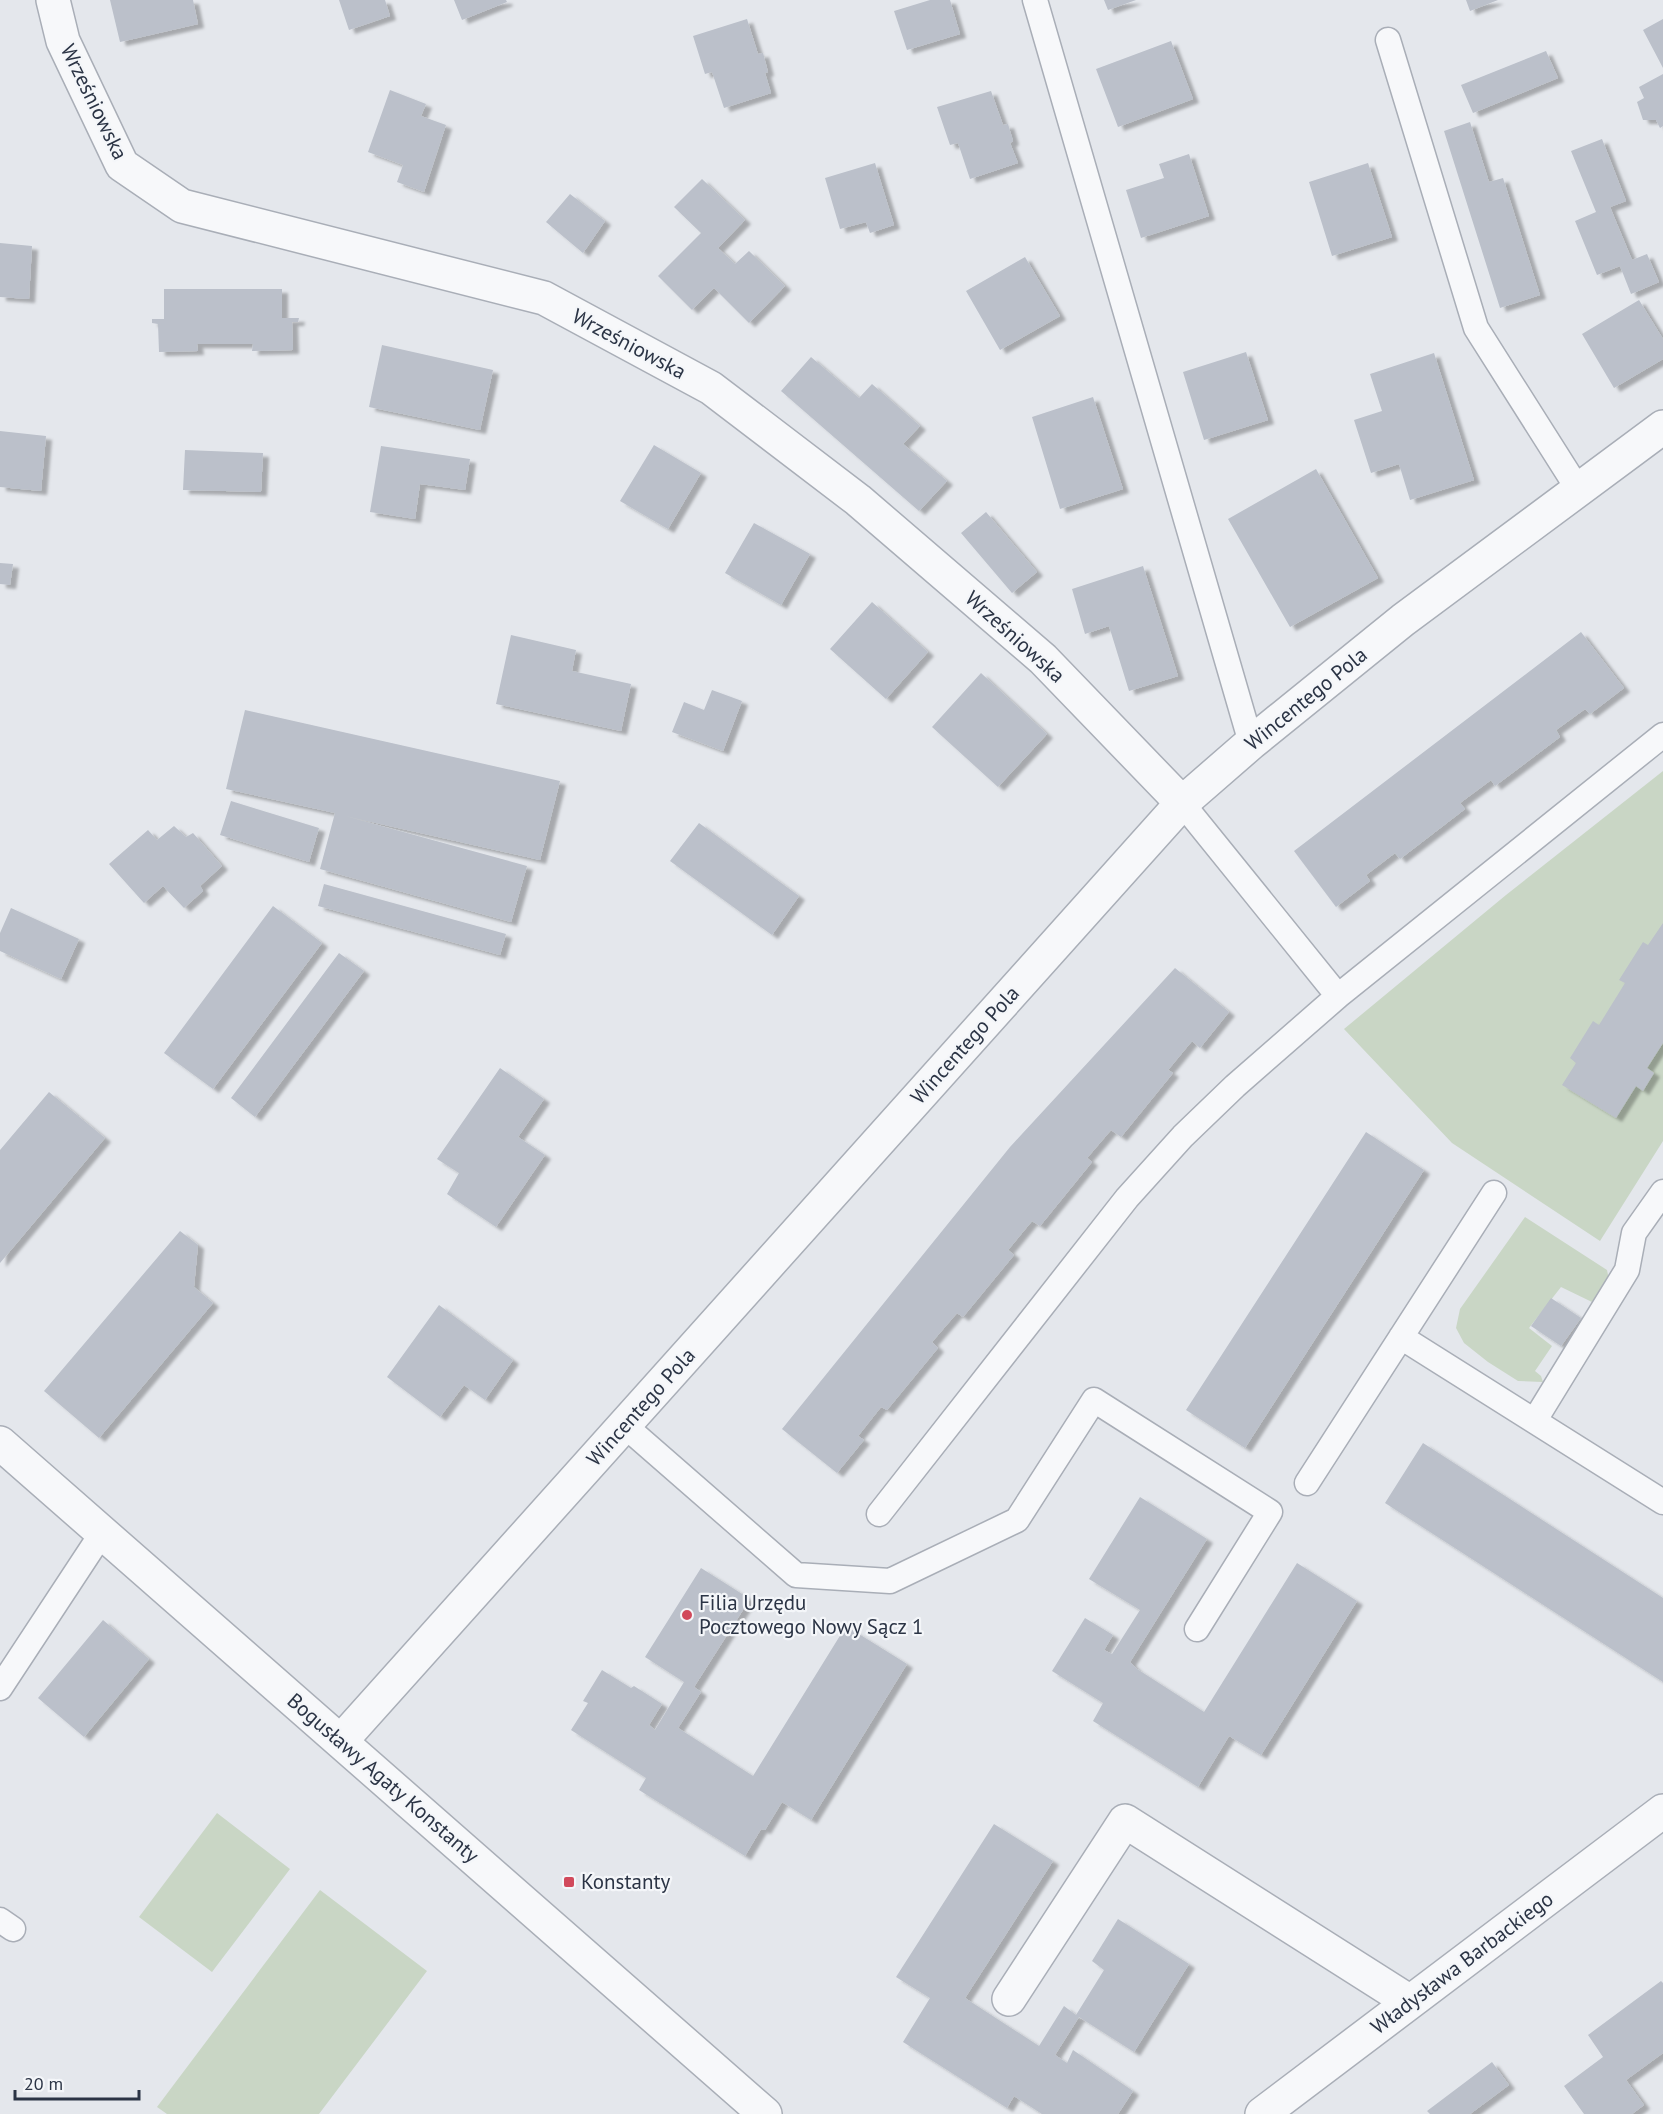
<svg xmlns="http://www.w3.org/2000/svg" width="1663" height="2114" font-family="'PT Sans',sans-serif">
	<defs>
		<filter id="shadow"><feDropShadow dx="6" dy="4" stdDeviation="1.5" flood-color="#0004"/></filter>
	</defs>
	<rect width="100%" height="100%" fill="#e4e7ec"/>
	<path fill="#c9d6c5" d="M 1663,771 L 1663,1141 L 1600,1241 L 1452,1143 L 1344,1029 L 1506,895 Z
		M 1525,1217 L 1607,1270 L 1609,1280 L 1592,1302 L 1561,1287 L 1529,1328 L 1552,1346 L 1535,1371 L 1541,1376 L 1543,1382 L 1518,1381 L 1488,1362 L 1464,1343 L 1456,1328 L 1460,1309 Z
		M 217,1813 L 290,1869 L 212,1972 L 139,1917 Z
		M 320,1890 L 427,1971 L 319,2114 L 167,2114 L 157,2107 Z"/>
	<path fill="#bbc0ca" filter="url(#shadow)" d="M 110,0 L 193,0 L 198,24 L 120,42 Z
		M 339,0 L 385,0 L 390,16 L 349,30 Z
		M 454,0 L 506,0 L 507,2 L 462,20 Z
		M 930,0 L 950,0 L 960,34 L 907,50 L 894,11 Z
		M 1104,0 L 1136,0 L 1108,10 Z
		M 1466,0 L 1498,0 L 1470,11 Z
		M 747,19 L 758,54 L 763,53 L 768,72 L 765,73 L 771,93 L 724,108 L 712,72 L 705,74 L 693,36 Z
		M 1663,19 L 1663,68 L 1643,30 Z
		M 1171,41 L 1193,99 L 1118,127 L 1096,69 Z
		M 1546,51 L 1558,78 L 1473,113 L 1461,85 Z
		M 1663,74 L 1663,126 L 1660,128 L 1656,120 L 1643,120 L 1637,102 L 1644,98 L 1639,87 Z
		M 390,90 L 426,104 L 421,116 L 446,125 L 424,192 L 397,182 L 403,165 L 368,152 Z
		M 991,91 L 1003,125 L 1008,124 L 1013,141 L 1010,143 L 1018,163 L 970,179 L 958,143 L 950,145 L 937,107 Z
		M 1470,122 L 1489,182 L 1503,178 L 1540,295 L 1500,308 L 1444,131 Z
		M 1602,139 L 1626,201 L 1610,207 L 1632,260 L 1647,254 L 1659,282 L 1631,294 L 1620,266 L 1597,275 L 1575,221 L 1596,212 L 1571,151 Z
		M 1189,154 L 1209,216 L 1141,238 L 1126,190 L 1164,178 L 1159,164 Z
		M 875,163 L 894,225 L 870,233 L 866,222 L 840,229 L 825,178 Z
		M 1368,163 L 1392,237 L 1332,256 L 1309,182 Z
		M 702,179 L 745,220 L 718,248 L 735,264 L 749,251 L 785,286 L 749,323 L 714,288 L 692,310 L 658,276 L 701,233 L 674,207 Z
		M 570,194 L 605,221 L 583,253 L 546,222 Z
		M 0,243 L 32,246 L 29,299 L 0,297 Z
		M 1025,257 L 1060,316 L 1000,350 L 966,291 Z
		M 164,289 L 282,289 L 282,318 L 299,318 L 298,322 L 292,322 L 293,350 L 252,351 L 253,344 L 197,344 L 198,351 L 159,352 L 158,324 L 152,323 L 152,319 L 164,319 Z
		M 1639,300 L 1663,339 L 1663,359 L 1614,388 L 1582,334 Z
		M 382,345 L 493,370 L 480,430 L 369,407 Z
		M 1246,352 L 1268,420 L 1204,440 L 1183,372 Z
		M 1434,353 L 1474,480 L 1410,500 L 1399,464 L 1371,473 L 1354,420 L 1382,411 L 1370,374 Z
		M 811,357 L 859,398 L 872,384 L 920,426 L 903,444 L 947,481 L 919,511 L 781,391 Z
		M 1093,397 L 1123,489 L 1060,509 L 1032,417 Z
		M 0,431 L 46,436 L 41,491 L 0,487 Z
		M 654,445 L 701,473 L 668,529 L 620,501 Z
		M 381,446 L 470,459 L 465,490 L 420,484 L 415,519 L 370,512 Z
		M 185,450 L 263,453 L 261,492 L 183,490 Z
		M 1316,469 L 1378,578 L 1290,627 L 1228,519 Z
		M 986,512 L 1037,572 L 1012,593 L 961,533 Z
		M 754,523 L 810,554 L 781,605 L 725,573 Z
		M 0,563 L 13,564 L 10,585 L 0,584 Z
		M 1143,566 L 1178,676 L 1129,691 L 1109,626 L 1085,634 L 1072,589 Z
		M 872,602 L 928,652 L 886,699 L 830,649 Z
		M 1581,632 L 1624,688 L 1590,714 L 1585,709 L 1556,730 L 1560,737 L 1495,786 L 1491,780 L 1460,803 L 1465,809 L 1400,859 L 1395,853 L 1366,875 L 1370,881 L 1336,907 L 1294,851 Z
		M 511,635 L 576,650 L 572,671 L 631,684 L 621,731 L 496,704 Z
		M 981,673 L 1047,734 L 998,787 L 932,727 Z
		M 712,690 L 742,701 L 723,751 L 672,732 L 684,702 L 704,710 Z
		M 245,710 L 560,781 L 540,860 L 345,816 L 527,866 L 511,922 L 320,869 L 335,813 L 226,789 Z
		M 231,801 L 319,828 L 309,862 L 220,835 Z
		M 699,823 L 799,896 L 772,935 L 670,861 Z
		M 174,826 L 186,837 L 193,833 L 222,866 L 200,886 L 203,891 L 184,908 L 163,886 L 144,903 L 109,864 L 148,830 L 157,840 Z
		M 324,884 L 506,934 L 500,955 L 318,906 Z
		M 273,906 L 322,943 L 213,1089 L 164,1053 Z
		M 11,908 L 79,939 L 61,979 L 0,951 L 0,933 Z
		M 1663,923 L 1663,1043 L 1647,1068 L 1654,1073 L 1643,1091 L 1636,1086 L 1616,1118 L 1562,1085 L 1576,1063 L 1570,1058 L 1593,1021 L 1599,1025 L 1625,983 L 1619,980 L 1643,942 L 1648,945 Z
		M 339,953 L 364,971 L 255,1117 L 231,1098 Z
		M 1175,968 L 1229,1012 L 1200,1048 L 1192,1041 L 1168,1070 L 1173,1073 L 1121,1137 L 1111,1130 L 1087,1158 L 1092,1162 L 1040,1226 L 1032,1221 L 1008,1250 L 1014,1255 L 963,1317 L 957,1313 L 932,1342 L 938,1348 L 887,1410 L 881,1407 L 858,1436 L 864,1440 L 837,1473 L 782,1429 L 1010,1147 Z
		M 500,1068 L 544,1099 L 518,1137 L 545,1155 L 496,1227 L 447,1194 L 459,1173 L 437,1159 Z
		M 49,1092 L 105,1138 L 0,1263 L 0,1150 Z
		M 1366,1132 L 1424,1170 L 1245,1448 L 1186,1410 Z
		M 180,1231 L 198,1245 L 194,1287 L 213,1303 L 99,1438 L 44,1391 Z
		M 1551,1298 L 1581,1318 L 1561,1346 L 1531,1326 Z
		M 439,1305 L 513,1360 L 485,1400 L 464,1385 L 440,1417 L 387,1377 Z
		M 1423,1443 L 1663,1598 L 1663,1682 L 1385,1503 Z
		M 1140,1497 L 1207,1539 L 1130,1662 L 1137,1669 L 1204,1712 L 1297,1563 L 1357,1601 L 1261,1755 L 1229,1736 L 1198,1787 L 1093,1721 L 1103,1703 L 1052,1671 L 1085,1618 L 1113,1635 L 1104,1650 L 1112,1654 L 1140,1610 L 1089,1579 Z
		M 701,1568 L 750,1599 L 694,1687 L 701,1692 L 678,1728 L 753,1776 L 846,1626 L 907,1664 L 811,1820 L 782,1802 L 765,1830 L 761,1829 L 745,1856 L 639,1790 L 646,1778 L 571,1730 L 588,1703 L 583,1701 L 602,1670 L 631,1688 L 634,1686 L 662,1704 L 649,1725 L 655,1730 L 684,1682 L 645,1657 Z
		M 103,1620 L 149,1659 L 84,1737 L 38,1698 Z
		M 994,1824 L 1053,1861 L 965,1998 L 1039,2046 L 1064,2006 L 1076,2015 L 1104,1970 L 1092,1961 L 1118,1919 L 1189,1964 L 1134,2052 L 1079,2017 L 1055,2055 L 1067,2063 L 1073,2050 L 1133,2091 L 1118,2114 L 1042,2114 L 1014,2096 L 1007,2108 L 903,2042 L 930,1998 L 896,1977 Z
		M 1661,1981 L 1663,1983 L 1663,2053 L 1626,2080 L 1644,2105 L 1632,2114 L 1584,2114 L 1564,2086 L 1603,2057 L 1588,2035 Z
		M 1492,2062 L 1509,2085 L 1470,2114 L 1430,2114 L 1427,2111 Z"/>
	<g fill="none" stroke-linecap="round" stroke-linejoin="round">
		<defs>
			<path id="lane" d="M 1035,0 L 1251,743
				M 1388,40 L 1476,328 L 1578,489
				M 1182,803 L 1338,996
				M 1401,1337 L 1663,1502
				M 1535,1420 L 1627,1270 L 1634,1233 L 1663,1192
				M 624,1425 L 796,1575 L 890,1581 L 1017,1520 L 1094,1400 L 1270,1512 L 1197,1629
				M 1307,1483 L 1494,1193
				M 879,1514 L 1127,1198 L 1183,1136 L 1235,1086 L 1338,996 L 1663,735
				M 0,1688 L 102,1533
				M 0,1920 L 13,1929"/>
			<path id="street" d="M 53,0 L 63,41 L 122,165 L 182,206 L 544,298 L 711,388 L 858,500 L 1043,659 L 1182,803
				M 0,1443 L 765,2114
				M 341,1741 L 1182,803 L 1251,743 L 1403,620 L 1663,427
				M 1009,1999 L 1125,1821 L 1410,2002
				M 1262,2114 L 1663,1811"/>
		</defs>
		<use href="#lane" stroke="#a9aeb7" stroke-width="27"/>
		<use href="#street" stroke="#a9aeb7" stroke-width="36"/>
		<use href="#lane" stroke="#f7f8fa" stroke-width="24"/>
		<use href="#street" stroke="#f7f8fa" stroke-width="33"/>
	</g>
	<g fill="#d1495b" stroke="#f4f6f9" stroke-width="2">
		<circle cx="687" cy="1615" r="6"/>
		<rect x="563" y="1876" width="12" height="12" rx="3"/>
	</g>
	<g text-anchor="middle" stroke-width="4.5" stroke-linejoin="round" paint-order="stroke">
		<g font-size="21" fill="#2b3445" stroke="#f4f6f9">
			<text transform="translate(94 102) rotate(64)" y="7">Wrześniowska</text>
			<text transform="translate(629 344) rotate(28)" y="7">Wrześniowska</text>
			<text transform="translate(1015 637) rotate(42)" y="7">Wrześniowska</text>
			<text transform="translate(1306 699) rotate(-39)" y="7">Wincentego Pola</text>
			<text transform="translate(965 1045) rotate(-48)" y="7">Wincentego Pola</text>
			<text transform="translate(641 1407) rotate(-48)" y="7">Wincentego Pola</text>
			<text transform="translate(383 1778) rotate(41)" y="7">Bogusławy Agaty Konstanty</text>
			<text transform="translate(1462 1963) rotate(-37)" y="7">Władysława Barbackiego</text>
		</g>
		<g font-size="21" fill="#2b3445" stroke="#f4f6f9" text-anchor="start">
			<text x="699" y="1610">Filia Urzędu<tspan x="699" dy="24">Pocztowego Nowy Sącz 1</tspan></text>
			<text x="581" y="1889">Konstanty</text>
		</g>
	</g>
	<path d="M15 2090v9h124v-9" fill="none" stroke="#2b3445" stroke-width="3"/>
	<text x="24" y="2090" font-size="18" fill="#2b3445" stroke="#f4f6f9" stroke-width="4.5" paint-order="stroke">20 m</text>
</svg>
